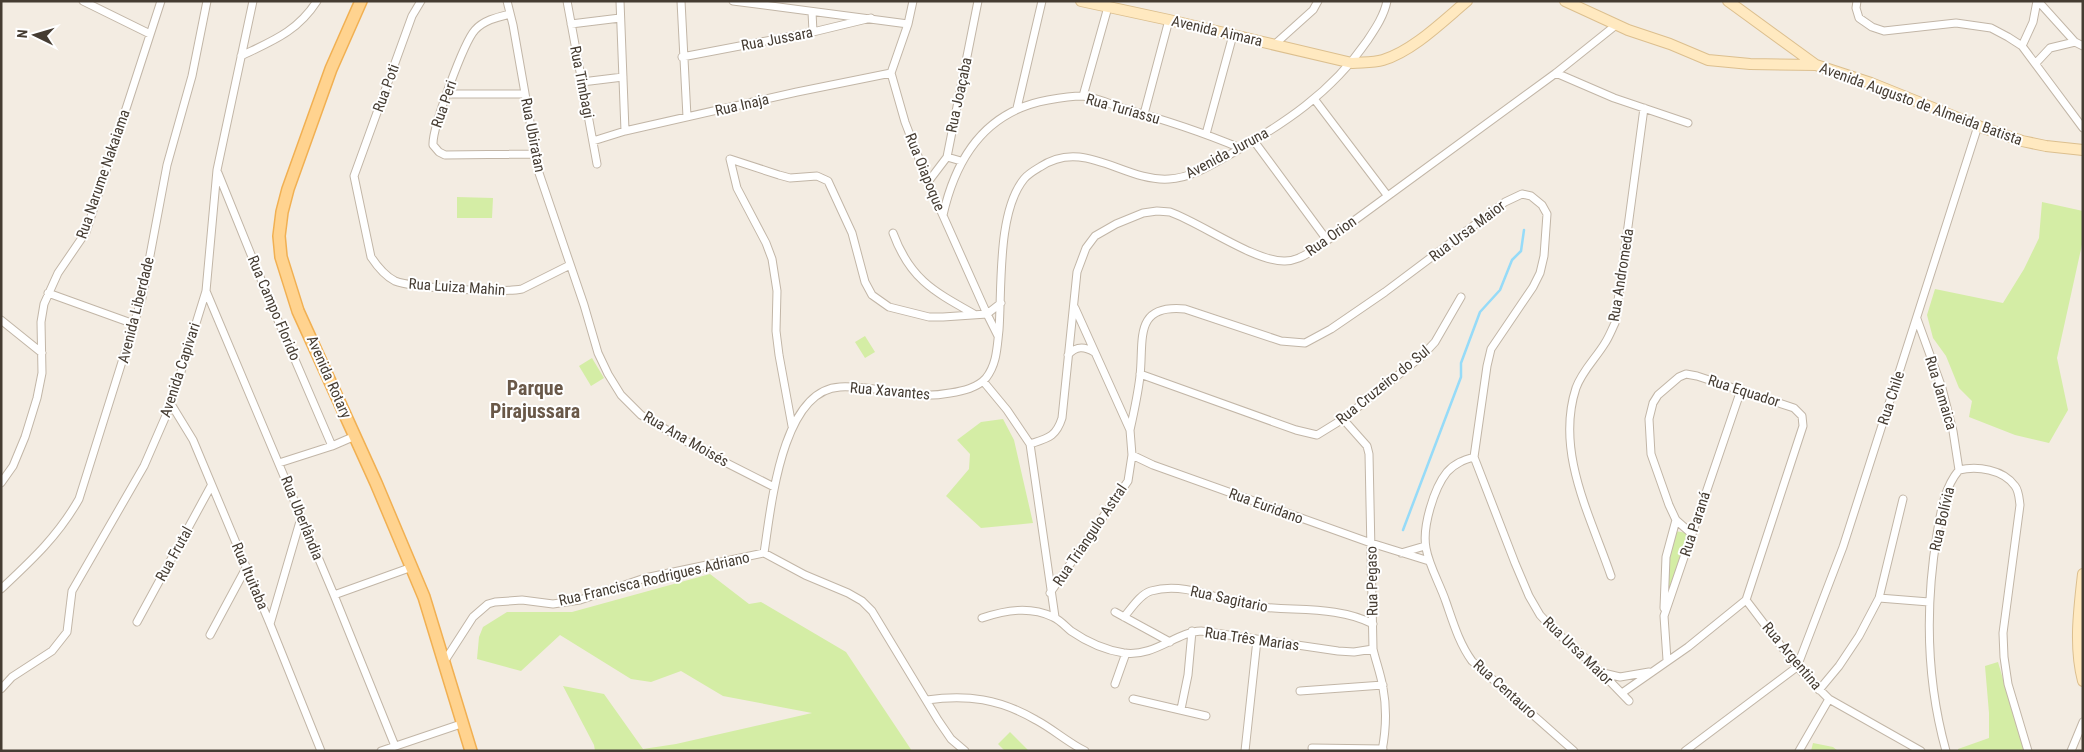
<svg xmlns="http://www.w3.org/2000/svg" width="2084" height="752" font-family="'Roboto Condensed',sans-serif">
	<rect width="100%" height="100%" fill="#f3ece2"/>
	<path fill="#d4eda5" d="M 457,197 L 493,198 L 492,218 L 457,218 Z
		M 2042,202 L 2083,211 L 2083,240 L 2057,358 L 2068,410 L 2049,443 L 2015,435 L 1969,417 L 1972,401 L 1959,388 L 1946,356 L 1933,338 L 1927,315 L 1935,289 L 2003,303 L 2024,269 L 2039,238 Z
		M 865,336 L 875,352 L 865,358 L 855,342 Z
		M 592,358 L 604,378 L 591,386 L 579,366 Z
		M 1003,419 L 1014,440 L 1033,523 L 981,528 L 946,496 L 969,469 L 970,454 L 957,440 L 981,422 Z
		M 1675,531 L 1687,533 L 1688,535 L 1668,595 L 1667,563 Z
		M 710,574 L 749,604 L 761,602 L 846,652 L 912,751 L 595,751 L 594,745 L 563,686 L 604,694 L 643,749 L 676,744 L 812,713 L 723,696 L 681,671 L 651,682 L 631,679 L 560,635 L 521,671 L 477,659 L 479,637 L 483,627 L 507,612 L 572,612 Z
		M 1998,662 L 2024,751 L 1958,751 L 1958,749 L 1989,738 L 1989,713 L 1985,666 Z
		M 1010,732 L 1029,751 L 1005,751 L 998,744 Z
		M 1813,743 L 1833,747 L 1838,751 L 1811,751 Z"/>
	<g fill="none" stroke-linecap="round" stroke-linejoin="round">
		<path stroke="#96dbf8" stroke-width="2.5" d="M 1403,530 L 1461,377 L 1461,363 L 1480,312 L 1500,290 L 1512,260 L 1521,251 L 1524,230"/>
		<defs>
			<path id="street" d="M 83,1 L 150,34
				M 421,1 L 412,16 L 354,176 L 371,257 C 377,266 385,276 395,281 C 412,288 502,293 522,289 L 570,265
				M 507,1 L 513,25 L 539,173 L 584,305 L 598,353 L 608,374 L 621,395 L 641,415 L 703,451 L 774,487
				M 567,1 L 597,164
				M 620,1 L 625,131
				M 681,1 L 687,117
				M 733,1 L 908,24
				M 913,1 L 908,24 L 891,73 L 905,122 L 928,182 L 987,314 L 998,336
				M 1857,1 L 1856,8 L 1859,18 L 1872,27 L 1884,31 L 1956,23 L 1991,28 L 2008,37 L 2022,46 L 2083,128
				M 2038,1 L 2075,42 L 2083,46
				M 812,12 L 813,32
				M 510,14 C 498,17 484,20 475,30 C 464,42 432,128 433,145 L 439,152 L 445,155 L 535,154
				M 571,24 L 620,18
				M 1274,45 L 1313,10 L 1318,1
				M 2022,46 L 2033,22 L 2037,1
				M 241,56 C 272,41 297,32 317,1
				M 682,57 L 813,32 L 871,18
				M 2036,63 L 2050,48 L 2075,42
				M 1556,73 L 1614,98 L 1688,123
				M 582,82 L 623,77
				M 448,94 L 525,94
				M 1083,96 L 1108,7
				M 1315,100 L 1387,195
				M 1017,108 L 1042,1
				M 1144,114 L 1169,20
				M 1206,134 L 1233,35
				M 593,141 L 625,131 L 797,92 L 891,73
				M 1254,141 L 1327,240
				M 947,157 L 961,161
				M 218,173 L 271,304 L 332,446
				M 928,182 L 947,157 L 978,1
				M 943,215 C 956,157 986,111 1048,100 C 1059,98 1071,96 1082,96 C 1095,97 1110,104 1122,108 C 1162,119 1202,132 1240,148
				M 893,233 C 910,279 933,291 974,314
				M 206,291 L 334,595 L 395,746
				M 48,293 L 134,324
				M 1917,319 L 1942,388 L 1953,431 L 1959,470
				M 1,320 L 42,353
				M 1068,355 C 1076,346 1084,346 1094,352
				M 1140,374 L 1296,430 L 1317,435 L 1343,419 L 1422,356 L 1435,342 L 1461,297
				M 983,381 L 1007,410 L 1030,444 L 1055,617
				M 171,404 L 193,440 L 270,624 L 321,751
				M 1343,419 L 1367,446 L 1369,454 L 1373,649 C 1376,662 1381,675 1383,688 C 1387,709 1386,730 1382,751
				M 792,426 L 779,355 L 776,331 L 777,291 L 772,259 L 766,243 L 737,188 L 730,159 L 779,175 L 790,178 L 817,176 L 828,181 L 852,233 L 865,282 L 872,295 L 889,307 L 929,317 L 943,317 L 987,314 L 1001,303
				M 1130,430 C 1134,412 1138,394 1140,376 C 1144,340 1133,304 1185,309 L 1281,341 L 1305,343 L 1331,329 L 1385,292 L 1505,202 L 1522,194 L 1531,196 L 1542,205 L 1547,214 L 1544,256 L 1540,273 L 1533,287 L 1491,349 L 1487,366 L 1474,457 L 1515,563 L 1529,596 L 1540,615 L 1554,630 L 1601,672 L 1629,701
				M 1030,444 C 1048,438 1056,437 1062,418 L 1077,272 L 1086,248 L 1095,236 L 1116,224 L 1143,213 L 1157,211 L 1170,212 C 1201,223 1255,262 1285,261 C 1296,261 1305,255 1314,250 L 1556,73 L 1616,25
				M 1132,455 L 1153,465 L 1371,543 L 1429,561
				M 1474,457 C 1464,460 1455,463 1447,472 C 1434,488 1422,527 1426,548 C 1429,566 1440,584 1446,602 C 1453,622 1459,643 1472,661 L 1574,751
				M 279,463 L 332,446 L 355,436
				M 1,483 L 13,466 L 25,437 L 37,398 L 42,373 L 41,322 L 44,304 L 58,273 L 86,232 L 161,1
				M 1692,534 L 1676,520 L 1669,505 L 1651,454 L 1649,419 L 1653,403 L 1658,395 L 1679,377 L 1686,374 L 1697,376 L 1794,408 L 1802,416 L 1803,426 L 1746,600
				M 764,553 C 771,509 781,390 840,387 C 878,385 909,401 950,393 C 963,391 977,388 986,378 C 997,364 997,347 999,330 C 1002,288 997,212 1024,179 C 1028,174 1035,170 1040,167 C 1084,137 1124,182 1169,179 C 1191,178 1211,165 1229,155 C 1284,124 1331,93 1367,41 C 1375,29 1384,16 1387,1
				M 1401,553 L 1425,546
				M 1611,576 C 1591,517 1555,452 1576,388 C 1582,371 1596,358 1605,343 C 1609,337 1612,329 1615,323 L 1644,108
				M 1,589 C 32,560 58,536 79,499 L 142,298 L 167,165 L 192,76 L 207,1
				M 1050,593 L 1128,481 L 1132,455 L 1130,430 L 1075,308
				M 334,595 L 412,567
				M 1879,598 L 1929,602
				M 1746,600 L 1797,667 L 1829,699 L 1921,751
				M 1664,608 L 1666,557 L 1676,520
				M 1115,612 L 1170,642
				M 1124,617 C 1131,609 1140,594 1151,591 C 1185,581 1220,601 1252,606 C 1292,612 1337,605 1373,624
				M 982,618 C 1006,610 1030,606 1053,617 C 1060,620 1065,626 1071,631 C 1087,642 1105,650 1124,653 C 1155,657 1176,632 1201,631 L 1338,651 L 1354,652 L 1373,649
				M 137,622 L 211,486
				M 270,624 L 301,518
				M 210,635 L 246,568
				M 1667,660 L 1664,616 L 1741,390
				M 444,662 L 473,617 L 488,604 L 495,602 L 522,600 L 553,604 L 580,600 L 645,578 L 764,553 L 805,575 L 848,593 L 862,601 L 872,611 L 938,720 L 951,739 L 965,751
				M 1603,673 L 1620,677 L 1649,672
				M 1115,684 L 1126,653
				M 1,689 L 12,677 L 52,651 L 67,632 L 72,591 L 144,466 L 171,404 L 206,291 L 217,170 L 253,1
				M 1819,690 L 1839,666 L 1859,636 L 1879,598 L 1903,499
				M 1300,691 L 1383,685
				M 1622,693 L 1688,647 L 1746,600
				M 1133,699 L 1206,716
				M 927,700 C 967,694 1000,699 1036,720 C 1053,729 1067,742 1085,751
				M 1181,709 L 1188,675 L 1192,631
				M 1312,748 L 1383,749
				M 381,751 L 461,724
				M 1245,751 L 1257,640
				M 1685,751 L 1797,667 L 1843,547 L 1978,126
				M 1799,751 L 1829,699
				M 1946,751 C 1926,679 1925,607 1937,534 C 1941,511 1944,488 1959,470 C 1977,466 2003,469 2015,486 C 2019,491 2019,498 2020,505 L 2003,633 L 2004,657 L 2008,684 L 2028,751
				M 2071,751 L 2083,722"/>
			<path id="secondary" d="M 1081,1 L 1169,20 L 1352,63 C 1362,62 1373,63 1383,60 C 1413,51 1443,21 1467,1
				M 1565,1 L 1628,30 L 1670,44 L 1708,60 L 1750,64 L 1816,65 L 1871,83 L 1978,126 L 2022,141 L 2046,146 L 2083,150
				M 1728,1 L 1816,65
				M 2083,574 C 2079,609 2074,647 2083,681"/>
			<path id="primary" d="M 361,1 L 331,69 L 288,189 L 282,212 L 279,236 L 281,257 L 298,311 L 376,483 L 424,597 L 471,751"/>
		</defs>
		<use href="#street" stroke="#c2b6a7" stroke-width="9"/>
		<use href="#secondary" stroke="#dcbf8e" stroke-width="12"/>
		<use href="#primary" stroke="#f1b052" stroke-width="14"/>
		<use href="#street" stroke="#fff" stroke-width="7"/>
		<use href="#secondary" stroke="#ffe9c0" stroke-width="10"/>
		<use href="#primary" stroke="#ffd38f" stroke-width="11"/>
	</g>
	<g text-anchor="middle" stroke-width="4" stroke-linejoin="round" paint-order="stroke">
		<g font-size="15" fill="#453c32" stroke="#fff">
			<text transform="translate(1217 31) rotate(13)" y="5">Avenida Aimara</text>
			<text transform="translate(777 39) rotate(-11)" y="5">Rua Jussara</text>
			<text transform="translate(582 82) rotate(79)" y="5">Rua Timbagi</text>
			<text transform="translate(386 88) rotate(-70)" y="5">Rua Poti</text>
			<text transform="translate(959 95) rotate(-78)" y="5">Rua Joaçaba</text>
			<text transform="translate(444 104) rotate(-71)" y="5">Rua Peri</text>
			<text transform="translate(1921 104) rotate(20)" y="5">Avenida Augusto de Almeida Batista</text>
			<text transform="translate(742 105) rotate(-13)" y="5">Rua Inaja</text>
			<text transform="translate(1123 109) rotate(16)" y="5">Rua Turiassu</text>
			<text transform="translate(533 135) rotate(79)" y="5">Rua Ubiratan</text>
			<text transform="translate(1227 153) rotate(-28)" y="5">Avenida Juruna</text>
			<text transform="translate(925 172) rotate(68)" y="5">Rua Oiapoque</text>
			<text transform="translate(103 174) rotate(-71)" y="5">Rua Narume Nakaiama</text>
			<text transform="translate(1467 231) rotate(-37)" y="5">Rua Ursa Maior</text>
			<text transform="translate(1331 236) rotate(-35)" y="5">Rua Orion</text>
			<text transform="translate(1621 275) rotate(-81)" y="5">Rua Andromeda</text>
			<text transform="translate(457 287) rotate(4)" y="5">Rua Luiza Mahin</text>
			<text transform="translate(274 308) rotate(67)" y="5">Rua Campo Florido</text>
			<text transform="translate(136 310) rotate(-76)" y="5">Avenida Liberdade</text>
			<text transform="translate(180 370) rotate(-72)" y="5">Avenida Capivari</text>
			<text transform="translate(329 377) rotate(66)" y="5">Avenida Rotary</text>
			<text transform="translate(1383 385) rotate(-39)" y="5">Rua Cruzeiro do Sul</text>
			<text transform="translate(890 391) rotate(5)" y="5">Rua Xavantes</text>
			<text transform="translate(1744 391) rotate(18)" y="5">Rua Equador</text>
			<text transform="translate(1941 393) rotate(73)" y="5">Rua Jamaica</text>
			<text transform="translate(1891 398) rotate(-72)" y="5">Rua Chile</text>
			<text transform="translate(686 439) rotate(30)" y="5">Rua Ana Moisés</text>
			<text transform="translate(1266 506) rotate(20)" y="5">Rua Euridano</text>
			<text transform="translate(302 518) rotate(68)" y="5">Rua Uberlândia</text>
			<text transform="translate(1942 519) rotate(-77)" y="5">Rua Bolívia</text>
			<text transform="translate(1695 524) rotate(-72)" y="5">Rua Paraná</text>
			<text transform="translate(1090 535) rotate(-56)" y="5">Rua Triangulo Astral</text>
			<text transform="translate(174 554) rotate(-61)" y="5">Rua Frutal</text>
			<text transform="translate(250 576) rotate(67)" y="5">Rua Ituitaba</text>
			<text transform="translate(654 579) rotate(-13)" y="5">Rua Francisca Rodrigues Adriano</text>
			<text transform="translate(1372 581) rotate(-91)" y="5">Rua Pegaso</text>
			<text transform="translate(1229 599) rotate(12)" y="5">Rua Sagitario</text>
			<text transform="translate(1252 639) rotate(8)" y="5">Rua Três Marias</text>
			<text transform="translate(1578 651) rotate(44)" y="5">Rua Ursa Maior</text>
			<text transform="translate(1792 656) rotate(50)" y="5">Rua Argentina</text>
			<text transform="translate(1505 689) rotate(42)" y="5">Rua Centauro</text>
		</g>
		<g font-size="20" font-weight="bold" fill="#695848" stroke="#fff">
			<text x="535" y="395">Parque<tspan x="535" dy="23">Pirajussara</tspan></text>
		</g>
	</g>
	<rect width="2084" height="752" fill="none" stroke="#453c32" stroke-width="5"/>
	<g transform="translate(35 35) rotate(275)" stroke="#ffffff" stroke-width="4" paint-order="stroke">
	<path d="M0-4L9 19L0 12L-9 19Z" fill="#453c32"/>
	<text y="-8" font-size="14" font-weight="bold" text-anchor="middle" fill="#453c32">N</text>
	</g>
</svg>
